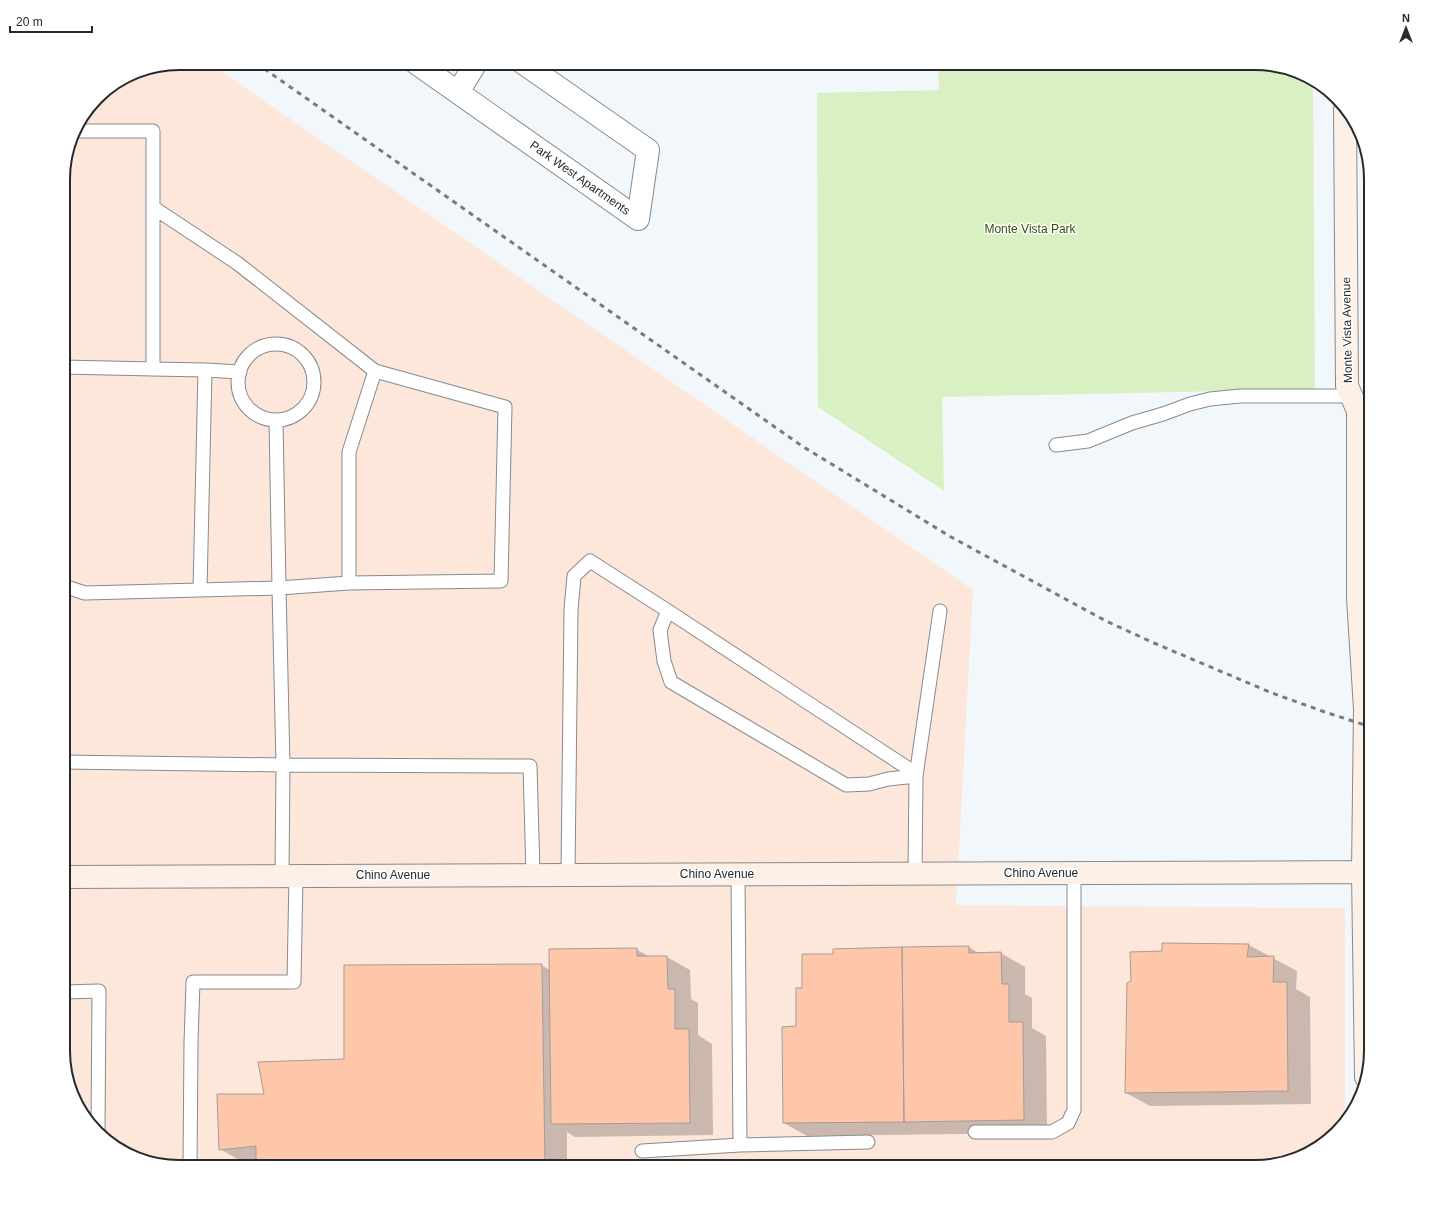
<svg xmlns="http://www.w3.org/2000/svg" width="1434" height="1230" font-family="Helvetica,sans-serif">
	<rect width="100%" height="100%" fill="#f2f7fb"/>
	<path fill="#fde7da" d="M 179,63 L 209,63 L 973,590 L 956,905 L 1345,908 L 1345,1123 L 1342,1128 L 1300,1158 L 1255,1167 L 179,1167 L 135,1158 L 102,1138 L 75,1102 L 63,1058 L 63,171 L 75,127 L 102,92 L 135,72 Z"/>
	<path fill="#d8f0c2" d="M 938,63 L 1255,63 L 1299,72 L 1313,80 L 1315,389 L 942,397 L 944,491 L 818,407 L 817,93 L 939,90 Z"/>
	<path fill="#0003" d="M 1163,944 L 1249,945 L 1297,971 L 1296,989 L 1310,997 L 1311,1104 L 1150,1106 L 1126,1093 L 1132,982 L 1163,952 Z
		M 969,947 L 980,954 L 1001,953 L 1025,967 L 1025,994 L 1032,998 L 1032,1028 L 1046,1036 L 1047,1133 L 807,1136 L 784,1123 L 803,989 L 834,955 Z
		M 636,949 L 650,957 L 667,957 L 690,970 L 691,999 L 698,1003 L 698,1035 L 712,1044 L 713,1135 L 575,1137 L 567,1132 L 567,1167 L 257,1167 L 257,1161 L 244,1163 L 220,1149 L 265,1095 L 345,1060 L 541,965 L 550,970 Z"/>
	<path fill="#fec7a9" stroke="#a29d9a" d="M 1162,943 L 1249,944 L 1247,957 L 1274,956 L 1273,982 L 1287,982 L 1288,1091 L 1125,1093 L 1127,983 L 1131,981 L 1130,952 L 1162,951 Z
		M 969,946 L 969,953 L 1001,952 L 1002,984 L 1009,984 L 1009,1022 L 1023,1022 L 1024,1120 L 904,1122 L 902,947 Z
		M 902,947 L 904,1122 L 783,1123 L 782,1027 L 796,1026 L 796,988 L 802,988 L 802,954 L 833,954 L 833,949 Z
		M 637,948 L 637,956 L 667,956 L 668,989 L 675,989 L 675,1029 L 689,1029 L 690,1123 L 551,1124 L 549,949 Z
		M 542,964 L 545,1167 L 256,1167 L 256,1146 L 219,1150 L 217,1094 L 264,1094 L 258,1062 L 344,1059 L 344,965 Z"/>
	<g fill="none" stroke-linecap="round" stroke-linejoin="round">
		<defs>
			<path id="lane" d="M 154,208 L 237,263 L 375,371 L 349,452 L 349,583 L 279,588 L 276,420
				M238 382a38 38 0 1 1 76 0a38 38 0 1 1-76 0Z
				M 63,367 L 153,369 L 153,131 L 74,131
				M 153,369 L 205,370 L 200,590
				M 205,370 L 240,372
				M 1056,445 L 1088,441 L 1132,423 L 1163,414 L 1190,404 L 1210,399 L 1240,396 L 1352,396
				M 349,583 L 501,581 L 505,407 L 375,371
				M 63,586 L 85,593 L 279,588 L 283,765 L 282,876
				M 668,611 L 660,630 L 664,661 L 671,682 L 846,785 L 869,784 L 888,779 L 916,776 L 940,611
				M 63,762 L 283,765 L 530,766 L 533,874
				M 568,874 L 571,610 L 574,576 L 590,561 L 668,611 L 909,769 L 916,776 L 915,873
				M 738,874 L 740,1145
				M 63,992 L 99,991 L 98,1133
				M 975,1132 L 1052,1132 L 1068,1123 L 1074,1110 L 1074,873
				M 642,1151 L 740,1145 L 868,1142
				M 190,1167 L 191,1043 L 193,982 L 294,982 L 296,876"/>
			<path id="street" d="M 416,63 L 638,219 L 648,150 L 523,63
				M 458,92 L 476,63"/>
			<path id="secondary" d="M 1345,110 L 1347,386 L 1358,411 L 1358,598 L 1365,709 L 1363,873 L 1366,1077
				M 63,877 L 1371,872"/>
		</defs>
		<use href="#lane" stroke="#868a8e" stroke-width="15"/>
		<use href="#street" stroke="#868a8e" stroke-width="24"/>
		<use href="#secondary" stroke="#868a8e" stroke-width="24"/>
		<use href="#lane" stroke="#fff" stroke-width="13"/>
		<use href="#street" stroke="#fff" stroke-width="22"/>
		<use href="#secondary" stroke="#fdf0e6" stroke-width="22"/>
		<path stroke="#787b7e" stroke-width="3" stroke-dasharray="5 5" stroke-linecap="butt" d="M 256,63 L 802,446 L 951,537 L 1106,621 L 1154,643 L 1272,693 L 1322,711 L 1371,727"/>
	</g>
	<g text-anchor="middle" stroke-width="3" stroke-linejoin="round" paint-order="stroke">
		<g font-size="12" fill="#27292b" stroke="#fff">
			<text transform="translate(580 178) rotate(35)" y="4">Park West Apartments</text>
			<text transform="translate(1347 330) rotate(-91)" y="4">Monte Vista Avenue</text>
			<text x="1041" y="877">Chino Avenue</text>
			<text x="717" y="878">Chino Avenue</text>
			<text x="393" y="879">Chino Avenue</text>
		</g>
		<g font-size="12" fill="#324e07" stroke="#fff">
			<text x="1030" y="233">Monte Vista Park</text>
		</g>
	</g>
	<path d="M0 0H1434V1230H0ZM179 70H1255A109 109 0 0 1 1364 179V1051A109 109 0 0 1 1255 1160H179A109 109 0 0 1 70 1051V179A109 109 0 0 1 179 70Z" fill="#fff" fill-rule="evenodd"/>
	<path fill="none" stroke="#27292b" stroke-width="2" d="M179 70H1255A109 109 0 0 1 1364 179V1051A109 109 0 0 1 1255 1160H179A109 109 0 0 1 70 1051V179A109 109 0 0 1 179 70Z"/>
	<g transform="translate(1406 28)" stroke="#ffffff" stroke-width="3" paint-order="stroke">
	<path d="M0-3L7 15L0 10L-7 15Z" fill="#27292b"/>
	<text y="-6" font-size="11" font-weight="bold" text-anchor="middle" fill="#27292b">N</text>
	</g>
	<path d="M10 26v6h82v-6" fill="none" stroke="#27292b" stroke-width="2"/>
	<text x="16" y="26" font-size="12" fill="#27292b" stroke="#ffffff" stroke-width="3" paint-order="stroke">20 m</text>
</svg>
